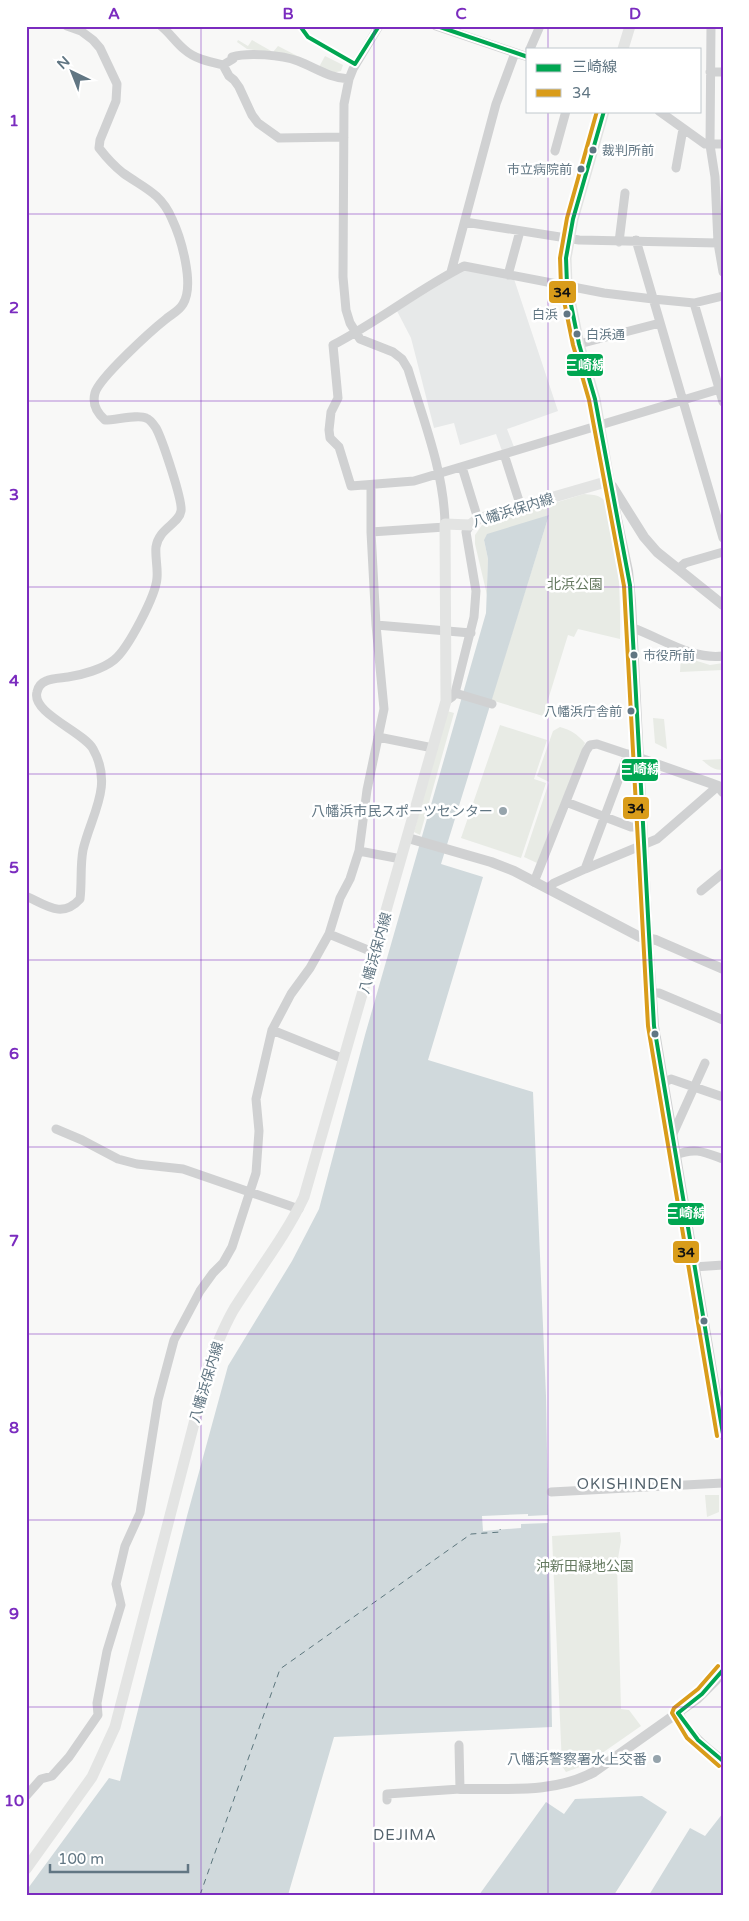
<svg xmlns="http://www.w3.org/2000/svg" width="749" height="1921" font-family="'Varela Round','Noto Sans JP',sans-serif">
	<rect width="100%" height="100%" fill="#f8f8f7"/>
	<path fill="#e7e9e9" d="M 465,269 L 514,279 L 558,411 L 507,429 L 514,447 L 502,451 L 496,434 L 460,445 L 454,423 L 434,428 L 411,338 L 397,311 Z"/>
	<path fill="#e8ebe5" d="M 238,40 L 248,46 L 252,40 L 273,52 L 278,46 L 309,62 L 262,51 L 247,49 L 237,42 Z
		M 325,56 L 343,65 L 341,71 L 332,73 L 319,67 Z
		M 584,494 C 591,495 597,494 603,499 C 619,515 621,614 620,639 L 578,629 L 574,637 L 568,635 L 543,716 L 491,700 L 549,515 L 484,540 L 488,559 L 487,595 L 475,544 L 475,535 L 482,525 Z
		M 681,656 L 710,665 L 723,663 L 723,670 L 680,672 Z
		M 447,711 L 454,713 L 420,835 L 414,832 Z
		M 653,718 L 664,719 L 667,749 L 655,743 Z
		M 500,725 L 547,740 L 534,779 L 546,783 L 521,858 L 461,838 Z
		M 560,727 C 571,730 577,734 585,743 L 537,863 L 524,857 L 549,782 L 537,776 L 553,731 Z
		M 723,759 L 723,770 C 713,770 709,766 702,760 Z
		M 705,1495 L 719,1495 L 719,1512 L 707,1517 Z
		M 620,1532 L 621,1541 L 617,1564 L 621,1709 L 629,1710 L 641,1726 L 585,1765 L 566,1772 L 562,1766 L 552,1536 Z"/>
	<path fill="#d0d9dc" d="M 549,515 L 441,864 L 483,877 L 428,1060 L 533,1092 L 546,1396 L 552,1727 L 334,1737 L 288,1895 L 26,1895 L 26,1891 L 109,1778 L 120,1781 L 187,1516 L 228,1366 L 292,1261 L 319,1209 L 365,1035 L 486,613 L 488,559 L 484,540 L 487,534 Z
		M 642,1796 L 667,1812 L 614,1895 L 479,1895 L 546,1802 L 564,1814 L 575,1799 Z
		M 723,1813 L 723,1895 L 649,1895 L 690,1828 L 705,1836 Z"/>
	<path fill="#f8f8f7" d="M 528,1514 L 528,1516 L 548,1515 L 548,1523 L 521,1524 L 521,1528 L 483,1531 L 482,1516 Z"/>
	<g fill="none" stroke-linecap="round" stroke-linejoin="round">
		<path stroke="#5c767d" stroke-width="1" stroke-dasharray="6 5" stroke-linecap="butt" d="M 200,1895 L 280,1669 L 471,1534 L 501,1532 L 500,1529"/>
		<path stroke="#d0d1d2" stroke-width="9" d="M 161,26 C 170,33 176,43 185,50 C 195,59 210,62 223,65 L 233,59 L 232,57 C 248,52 282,55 298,61 C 316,68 329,78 349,79
			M 379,26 L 353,69 L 349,79 L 344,104 L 343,277 L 346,310 L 350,323 L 360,339 L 393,352 L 402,359 L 408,369 C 423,419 444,471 445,524
			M 436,26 L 528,57
			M 711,26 L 710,145 L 715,177 L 718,243 L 723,272
			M 530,49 L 540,26
			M 223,65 L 229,76 L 234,80 L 239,87 L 252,115 L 258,123 L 279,138 L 344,137
			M 710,72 L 723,72
			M 659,111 L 705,144 L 723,144
			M 555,151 L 566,111
			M 676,168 L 683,129
			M 465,222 L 579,240 L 718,243
			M 636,240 L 723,538
			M 619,242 L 625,193
			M 451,272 L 496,104 L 515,53
			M 508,275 L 520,231
			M 723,296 L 694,303 L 653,299 L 604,293 L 464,266 C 419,289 379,321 333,345 L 338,398 L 331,412 L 329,430 L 330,438 L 339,447 L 351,486 L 414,481 L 723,388
			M 694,303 L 723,402
			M 579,344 L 660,323
			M 504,454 L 521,507
			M 462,467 L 478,519
			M 371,532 L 445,527
			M 678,569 L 685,563 L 723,552
			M 376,625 L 471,633
			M 633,628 C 661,638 692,660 723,656
			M 455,693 L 492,704
			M 446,701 L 452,697 L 455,693 L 474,617 L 476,591 L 466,532 L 470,525
			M 378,737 L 433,748
			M 566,802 L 631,827 L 642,827
			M 359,851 L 401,859
			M 585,869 L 628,754
			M 534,882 L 586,751 L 590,745 L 597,744 L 639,758
			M 548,888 L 554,883 L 585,869 L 657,839 L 718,786
			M 701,891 L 723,873
			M 26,896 C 46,905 62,919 80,899 C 82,883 80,866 83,850 C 91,815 114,786 93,749 C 84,732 31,713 37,692 C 38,687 41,683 46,681 C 52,678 61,678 68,677 C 82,675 103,669 114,660 C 128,649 156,595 157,578 C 158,568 155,557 156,547 C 159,528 179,524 181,511 C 183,501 162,439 156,428 C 154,425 149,419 146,418 C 138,414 116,420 105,420 C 97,413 92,404 95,393 C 99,378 152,330 166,319 C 172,314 179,311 183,304 C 195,285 181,238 172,219 C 161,193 144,188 123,173 C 114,166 106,157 99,148 L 100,140 L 116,101 L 117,84 L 100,48 L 93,40 L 81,31 L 67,26
			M 329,934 L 375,953
			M 652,993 L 659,993 L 723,1020
			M 272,1030 L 344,1059
			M 663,1083 L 671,1079 L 723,1097
			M 56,1129 L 82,1140 L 118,1159 L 137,1164 L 183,1169 L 299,1209
			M 672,1136 L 705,1063
			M 676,1155 C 695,1147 704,1152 723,1159
			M 694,1267 L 723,1265
			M 551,1492 L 723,1483
			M 26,1796 L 41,1779 L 52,1776 L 69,1757 L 98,1715 L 97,1703 L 107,1651 L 121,1605 L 116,1584 L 125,1546 L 140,1513 L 158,1400 L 174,1340 L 200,1291 L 213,1273 L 223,1263 L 232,1247 L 256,1173 L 259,1131 L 256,1099 L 272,1030 L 291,994 L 310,968 L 329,934 L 340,898 L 350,879 L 359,851 L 367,790 L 384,709 L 376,625 L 371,532 L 371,486
			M 387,1800 L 387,1794 L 460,1789 L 459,1745"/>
		<path stroke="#d0d1d2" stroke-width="10" d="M 609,481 L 628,571 L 631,601 L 648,940 L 654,1026 L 723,1435
			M 612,486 L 644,537 L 657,552 L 723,605
			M 639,758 L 710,783 L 718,786 L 723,792
			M 408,838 L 491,862 L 514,871 L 640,937 L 656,940 L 723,969
			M 678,1713 C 689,1734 704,1747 723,1761
			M 460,1789 C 504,1788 554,1794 594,1772 L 697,1699 L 716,1680 L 723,1670"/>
		<path stroke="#e3e4e3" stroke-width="11" d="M 623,49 L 630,26
			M 26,1869 L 92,1777 L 115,1727 L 210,1362 C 217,1344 224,1326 234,1309 C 257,1272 285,1237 304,1197 L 446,701 L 445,524 L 470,525 L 478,519 L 609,481 L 595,399 L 579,344 L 567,285 L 566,258 L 573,219 L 604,111"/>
		<defs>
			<path id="bus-1" d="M 300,26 L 308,37 L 355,64
				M 437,26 L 528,57
				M 355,64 L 379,26
				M 604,111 L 573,219 L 566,258 L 567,285 L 579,344 L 595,399 L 630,585 L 654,1026 L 723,1434
				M 678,1713 L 698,1740 L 723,1761
				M 678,1713 L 702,1694 L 723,1670"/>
			<path id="bus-2" d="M 597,111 L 567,218 L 560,258 L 561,286 L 573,345 L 589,400 L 624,586 L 648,1026 L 717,1436
				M 718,1666 L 698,1689 L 674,1708 L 672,1713 L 687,1738 L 719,1766"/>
		</defs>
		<use href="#bus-1" stroke="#fff" stroke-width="8"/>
		<use href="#bus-2" stroke="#fff" stroke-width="8"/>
		<use href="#bus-1" stroke="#00a651" stroke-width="4"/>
		<use href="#bus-2" stroke="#d99c1a" stroke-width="4"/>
	</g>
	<path fill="none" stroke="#7b2cbf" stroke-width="1" stroke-opacity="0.55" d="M 201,26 L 201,1895M 374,26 L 374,1895M 548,26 L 548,49M 548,111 L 548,1895M 26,214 L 723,214M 26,401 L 723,401M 26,587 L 723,587M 26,774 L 723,774M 26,960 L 723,960M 26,1147 L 723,1147M 26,1334 L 723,1334M 26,1520 L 723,1520M 26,1707 L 723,1707"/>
	<g fill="#617683" stroke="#fff" stroke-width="2">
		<circle cx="593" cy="150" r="4.5"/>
		<circle cx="581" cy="169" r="4.5"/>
		<circle cx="567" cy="314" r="4.5"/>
		<circle cx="577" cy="334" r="4.5"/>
		<circle cx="634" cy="655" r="4.5"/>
		<circle cx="631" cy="711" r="4.5"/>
		<circle cx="655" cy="1034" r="4.5"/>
		<circle cx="704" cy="1321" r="4.5"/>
	</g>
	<g fill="#96a4ac" stroke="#fff" stroke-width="2">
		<circle cx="503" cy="811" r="5"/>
		<circle cx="657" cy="1759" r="5"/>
	</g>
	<g text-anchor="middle" stroke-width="5" stroke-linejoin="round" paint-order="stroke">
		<g font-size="13" fill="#617683" stroke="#fff" text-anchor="start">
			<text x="602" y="155">裁判所前</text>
			<text x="572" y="174" text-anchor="end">市立病院前</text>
			<text x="558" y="319" text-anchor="end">白浜</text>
			<text x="586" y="339">白浜通</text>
			<text x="643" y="660">市役所前</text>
			<text x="622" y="716" text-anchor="end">八幡浜庁舎前</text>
		</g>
		<g font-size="14" fill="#617683" stroke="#fff">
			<text transform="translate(513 510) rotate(-17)" y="5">八幡浜保内線</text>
			<text transform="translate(375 953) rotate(-74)" y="5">八幡浜保内線</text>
			<text transform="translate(206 1382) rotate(-73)" y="5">八幡浜保内線</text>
		</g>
		<g font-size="14" fill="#667a61" stroke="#fff">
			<text x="575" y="589">北浜公園</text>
			<text x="585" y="1571">沖新田緑地公園</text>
		</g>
		<g font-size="14" fill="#617683" stroke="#fff" text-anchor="end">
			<text x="493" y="816">八幡浜市民スポーツセンター</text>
			<text x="647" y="1764">八幡浜警察署水上交番</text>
		</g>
		<g font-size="15" letter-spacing="1" fill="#54636d" stroke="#fff">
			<text x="630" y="1489">OKISHINDEN</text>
			<text x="405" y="1840">DEJIMA</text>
		</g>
	</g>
	<g stroke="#fff" stroke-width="2">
		<rect x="548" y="280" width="29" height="24" rx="5" fill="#d99c1a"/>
		<rect x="566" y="353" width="38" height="24" rx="5" fill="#00a651"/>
		<rect x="621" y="758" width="38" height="24" rx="5" fill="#00a651"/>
		<rect x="622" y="796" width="28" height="24" rx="5" fill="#d99c1a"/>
		<rect x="667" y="1202" width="38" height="24" rx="5" fill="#00a651"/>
		<rect x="672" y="1240" width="28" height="24" rx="5" fill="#d99c1a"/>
	</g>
	<g font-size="14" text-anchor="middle" font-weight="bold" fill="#fff">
		<text x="585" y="370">三崎線</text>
		<text x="640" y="774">三崎線</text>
		<text x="686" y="1218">三崎線</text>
	</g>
	<g font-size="14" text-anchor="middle" font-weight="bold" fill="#111">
		<text x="562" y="297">34</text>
		<text x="636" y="813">34</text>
		<text x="686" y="1257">34</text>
	</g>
	<rect width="749" height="1921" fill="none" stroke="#ffffff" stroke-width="55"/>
	<rect x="526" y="48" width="175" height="65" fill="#ffffff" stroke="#c0c8cd"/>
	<rect x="536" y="64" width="25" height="8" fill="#00a651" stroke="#c0c8cd"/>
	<text x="572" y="72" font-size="15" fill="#617683">三崎線</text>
	<rect x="536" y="89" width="25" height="8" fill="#d99c1a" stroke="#c0c8cd"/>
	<text x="572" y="98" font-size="15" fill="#617683">34</text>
	<g transform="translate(72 72) rotate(317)" stroke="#ffffff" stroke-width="4" paint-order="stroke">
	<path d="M0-4L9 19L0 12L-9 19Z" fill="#617683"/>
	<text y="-8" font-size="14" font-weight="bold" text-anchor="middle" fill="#617683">N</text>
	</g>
	<path d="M50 1864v8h138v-8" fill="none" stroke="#617683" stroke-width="2.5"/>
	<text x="58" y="1864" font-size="15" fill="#617683" stroke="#ffffff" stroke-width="4" paint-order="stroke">100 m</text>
	<rect x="28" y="28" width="694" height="1866" fill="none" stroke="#7b2cbf" stroke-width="2"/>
	<g font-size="16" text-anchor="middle" font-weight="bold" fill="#7b2cbf">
		<text x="114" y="19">A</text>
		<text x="288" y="19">B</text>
		<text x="461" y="19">C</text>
		<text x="635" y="19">D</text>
		<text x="14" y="126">1</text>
		<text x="14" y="313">2</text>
		<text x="14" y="500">3</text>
		<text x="14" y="686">4</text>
		<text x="14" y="873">5</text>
		<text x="14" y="1059">6</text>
		<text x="14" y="1246">7</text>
		<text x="14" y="1433">8</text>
		<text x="14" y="1619">9</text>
		<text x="14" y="1806">10</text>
	</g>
</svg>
